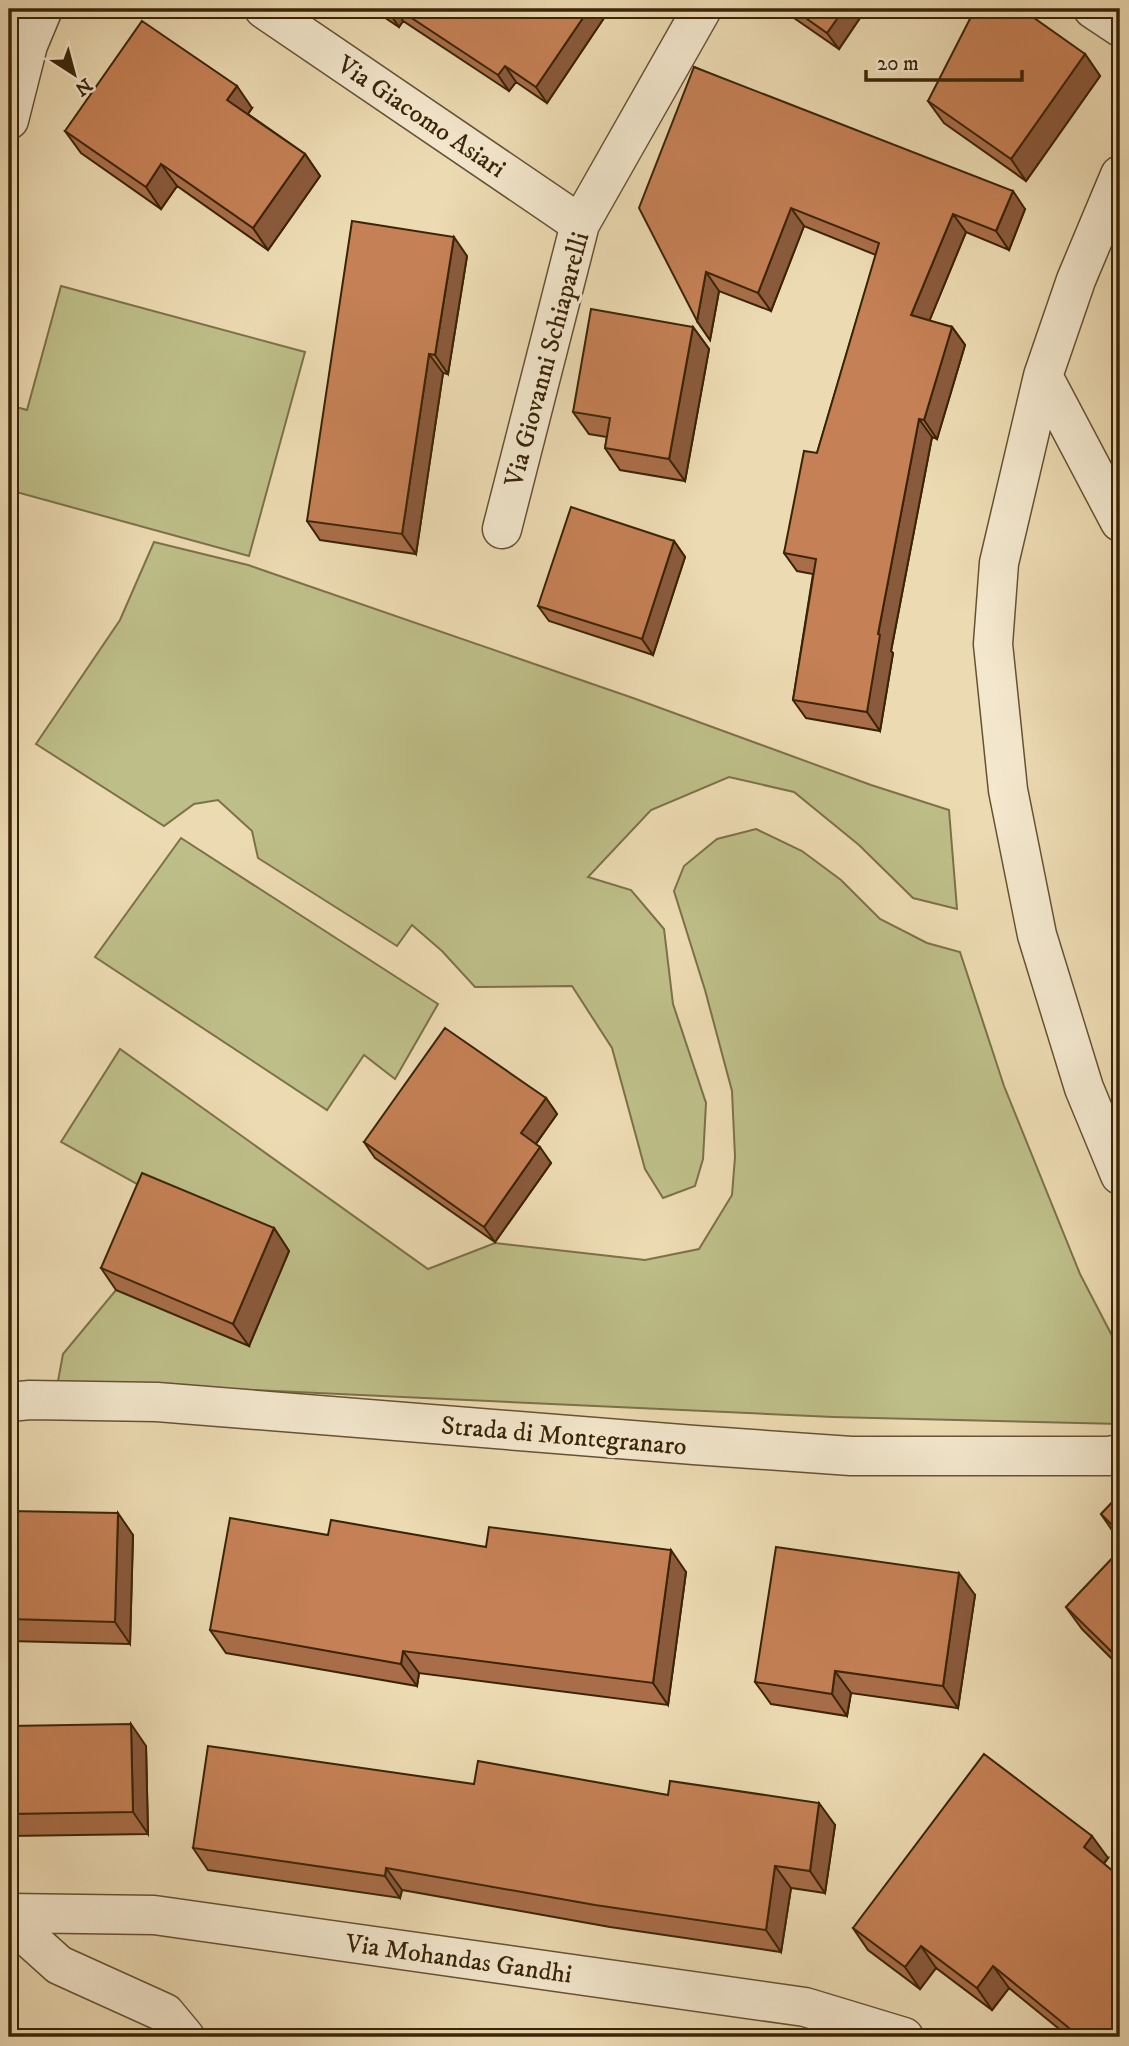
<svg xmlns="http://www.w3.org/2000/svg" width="1129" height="2046" font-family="'IM FELL DW Pica',serif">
	<rect width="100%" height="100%" fill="#ecdab2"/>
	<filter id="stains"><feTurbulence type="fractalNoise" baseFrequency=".00286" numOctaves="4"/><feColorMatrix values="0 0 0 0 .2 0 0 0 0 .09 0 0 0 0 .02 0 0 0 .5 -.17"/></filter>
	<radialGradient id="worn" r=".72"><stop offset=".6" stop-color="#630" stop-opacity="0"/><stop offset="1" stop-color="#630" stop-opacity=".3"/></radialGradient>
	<path fill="#bebe88" stroke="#7c7148" stroke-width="2" d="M 61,286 L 305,352 L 249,556 L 9,490 L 9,405 L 27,410 Z
		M 154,542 L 248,565 L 633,698 L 871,785 L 949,810 L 957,909 L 913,898 L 859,845 L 794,792 L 729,777 L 651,810 L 588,877 L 631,890 L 664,929 L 673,1004 L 706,1103 L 703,1159 L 695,1186 L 663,1198 L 645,1169 L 612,1048 L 572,986 L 475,987 L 442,951 L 412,925 L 397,946 L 258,858 L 252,831 L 218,800 L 194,804 L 164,826 L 36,744 L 120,620 Z
		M 756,829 L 802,851 L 841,880 L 880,919 L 927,943 L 960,952 L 1004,1086 L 1080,1274 L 1120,1351 L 1120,1424 L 833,1417 L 58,1381 L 63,1354 L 116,1290 L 249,1346 L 157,1195 L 61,1142 L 120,1049 L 428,1269 L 495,1243 L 645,1260 L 699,1249 L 732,1195 L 735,1157 L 732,1091 L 705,990 L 674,891 L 684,866 L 717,839 Z
		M 181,838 L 438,1004 L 395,1079 L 364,1055 L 327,1110 L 95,957 Z"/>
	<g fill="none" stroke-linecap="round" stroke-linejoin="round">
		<defs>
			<path id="street" d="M 264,9 L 580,224
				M 1093,9 L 1120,27
				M 9,120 L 28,45 L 43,9
				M 1120,175 L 1076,280 L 1043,376 L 999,563 L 993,644 L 1008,790 L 1037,935 L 1084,1088 L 1120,1175
				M 1043,376 L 1120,522
				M 502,529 L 580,224 L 702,9
				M 9,1402 L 30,1400 L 157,1402 L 694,1445 L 851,1456 L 1108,1456 L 1120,1454
				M 9,1913 L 154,1915 L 805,2007 L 904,2037
				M 9,1920 L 59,1965 L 165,2013 L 185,2037"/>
		</defs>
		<use href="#street" stroke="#665232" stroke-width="41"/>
		<use href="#street" stroke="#f3e7cd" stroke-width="38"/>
	</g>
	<path fill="#a96e49" stroke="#3a2407" stroke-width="2" d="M 372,9 L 610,9 L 547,103 L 516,82 L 509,91 L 403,21 L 399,27 Z
		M 781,9 L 866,9 L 839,49 Z
		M 1085,54 L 1100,76 L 1026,181 L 944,123 L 928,101 Z
		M 694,67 L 1025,209 L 1009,250 L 966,232 L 929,321 L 952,327 L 965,345 L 937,439 L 932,437 L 891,651 L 893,653 L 880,731 L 806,718 L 793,700 L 813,574 L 797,571 L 784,553 L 817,453 L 876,255 L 804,226 L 771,311 L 719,291 L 710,340 L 697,321 Z
		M 252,108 L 248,114 L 305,154 L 320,176 L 268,250 L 177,186 L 161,209 L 81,153 L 65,131 Z
		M 467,256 L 448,374 L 443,373 L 416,554 L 320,540 L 307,521 Z
		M 693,327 L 709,349 L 685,481 L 620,470 L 605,448 L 607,437 L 589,434 L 573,412 Z
		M 674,541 L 685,557 L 653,655 L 549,621 L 538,606 Z
		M 546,1098 L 557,1114 L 536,1144 L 551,1163 L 495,1242 L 375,1158 L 364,1142 Z
		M 274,1228 L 289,1251 L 249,1346 L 116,1290 L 101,1268 Z
		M 1120,1494 L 1120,1540 L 1116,1536 L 1101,1514 Z
		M 9,1511 L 133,1535 L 130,1644 L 9,1641 Z
		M 328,1535 L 486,1547 L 686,1572 L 668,1705 L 419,1673 L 417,1686 L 226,1653 L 210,1630 Z
		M 1120,1550 L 1120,1667 L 1082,1629 L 1066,1607 Z
		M 975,1595 L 958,1708 L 851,1693 L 847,1716 L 771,1704 L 755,1682 Z
		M 9,1726 L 146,1746 L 148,1834 L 9,1836 Z
		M 474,1784 L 835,1825 L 825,1893 L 791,1888 L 781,1952 L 610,1927 L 402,1890 L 400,1898 L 208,1870 L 193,1848 Z
		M 1108,1858 L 1104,1864 L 1120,2037 L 1069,2037 L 1009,1988 L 992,2010 L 936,1968 L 920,1989 L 868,1950 L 853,1928 Z"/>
	<path fill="#8a5a3c" stroke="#3a2407" stroke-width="2" d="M 390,9 L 395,9 L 403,21 L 399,27 L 388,11 Z
		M 589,9 L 610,9 L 547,103 L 536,87 Z
		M 844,9 L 866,9 L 839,49 L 827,33 Z
		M 1085,54 L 1100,76 L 1026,181 L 1011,159 Z
		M 505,66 L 516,82 L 509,91 L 498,75 Z
		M 237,86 L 252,108 L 242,122 L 227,100 Z
		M 305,154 L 320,176 L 268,250 L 253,228 Z
		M 161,164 L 177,186 L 161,209 L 146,187 Z
		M 1013,191 L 1025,209 L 1009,250 L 996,231 Z
		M 791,208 L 804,226 L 771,311 L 758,293 Z
		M 953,214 L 966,232 L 924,334 L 911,315 Z
		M 454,237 L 467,256 L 448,374 L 435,355 Z
		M 706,272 L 719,291 L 710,340 L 697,321 Z
		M 693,327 L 709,349 L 685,481 L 669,459 Z
		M 952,327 L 965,345 L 937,439 L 924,420 Z
		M 429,354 L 443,373 L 416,554 L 402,534 Z
		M 919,419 L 932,437 L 891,651 L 893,653 L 880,731 L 867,712 L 878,634 Z
		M 674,541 L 685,557 L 653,655 L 642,639 Z
		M 546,1098 L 557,1114 L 532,1149 L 521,1133 Z
		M 540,1147 L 551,1163 L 495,1242 L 484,1227 Z
		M 274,1228 L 289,1251 L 249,1346 L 233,1324 Z
		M 118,1513 L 133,1535 L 130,1644 L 115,1622 Z
		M 671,1550 L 686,1572 L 668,1705 L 653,1683 Z
		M 959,1573 L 975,1595 L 958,1708 L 943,1686 Z
		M 403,1651 L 419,1673 L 417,1686 L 401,1664 Z
		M 835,1671 L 851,1693 L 847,1716 L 832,1694 Z
		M 131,1724 L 146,1746 L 148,1834 L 133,1812 Z
		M 819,1803 L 835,1825 L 825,1893 L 810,1871 Z
		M 1092,1836 L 1108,1858 L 1099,1869 L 1084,1847 Z
		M 775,1866 L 791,1888 L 781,1952 L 766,1930 Z
		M 386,1868 L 402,1890 L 400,1898 L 385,1876 Z
		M 921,1946 L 936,1968 L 920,1989 L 905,1967 Z
		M 993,1966 L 1009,1988 L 992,2010 L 977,1988 Z"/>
	<path fill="#c58055" stroke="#3a2407" stroke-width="2" d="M 398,9 L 589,9 L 536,87 L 505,66 L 498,75 Z
		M 793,9 L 844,9 L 827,33 Z
		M 975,9 L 1001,9 L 1027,13 L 1085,54 L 1011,159 L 928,101 Z
		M 142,21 L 237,86 L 227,100 L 305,154 L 253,228 L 161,164 L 146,187 L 65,131 Z
		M 694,67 L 1013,191 L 996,231 L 953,214 L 911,315 L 952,327 L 924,420 L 919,419 L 878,634 L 880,635 L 867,712 L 793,700 L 816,559 L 784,553 L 804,451 L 817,453 L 879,243 L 791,208 L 758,293 L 706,272 L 697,321 L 639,208 Z
		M 352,221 L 454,237 L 435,355 L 429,354 L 402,534 L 307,521 Z
		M 591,309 L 693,327 L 669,459 L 605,448 L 610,418 L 573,412 Z
		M 571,507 L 674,541 L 642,639 L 538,606 Z
		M 445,1028 L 546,1098 L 521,1133 L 540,1147 L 484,1227 L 364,1142 Z
		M 142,1173 L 274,1228 L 233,1324 L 101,1268 Z
		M 1120,1494 L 1120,1533 L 1101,1514 Z
		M 9,1511 L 118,1513 L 115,1622 L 9,1619 Z
		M 230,1518 L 328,1535 L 331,1520 L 486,1547 L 489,1527 L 671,1550 L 653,1683 L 403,1651 L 401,1664 L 210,1630 Z
		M 776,1547 L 959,1573 L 943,1686 L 835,1671 L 832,1694 L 755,1682 Z
		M 1120,1550 L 1120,1660 L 1066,1607 Z
		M 131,1724 L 133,1812 L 9,1814 L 9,1726 Z
		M 208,1746 L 474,1784 L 478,1761 L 668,1795 L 670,1781 L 819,1803 L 810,1871 L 775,1866 L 766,1930 L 595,1905 L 386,1868 L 385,1876 L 193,1848 Z
		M 984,1754 L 1092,1836 L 1084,1847 L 1120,1877 L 1120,2037 L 1080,2037 L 993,1966 L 977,1988 L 921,1946 L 905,1967 L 853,1928 Z"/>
	<g text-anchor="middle" stroke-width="6" stroke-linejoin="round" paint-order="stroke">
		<g font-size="26" fill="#3a2407" stroke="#f3e7cd">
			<text transform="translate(422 116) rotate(34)" y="9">Via Giacomo Asiari</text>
			<text transform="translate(546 359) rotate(-75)" y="9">Via Giovanni Schiaparelli</text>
			<text transform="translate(564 1435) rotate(5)" y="9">Strada di Montegranaro</text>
			<text transform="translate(459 1958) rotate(8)" y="9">Via Mohandas Gandhi</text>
		</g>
	</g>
	<rect width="1129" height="2046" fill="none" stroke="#ecdab2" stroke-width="35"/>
	<rect x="10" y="10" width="1108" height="2025" fill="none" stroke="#3a2407" stroke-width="3.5"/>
	<rect x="18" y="18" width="1094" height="2011" fill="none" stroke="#3a2407" stroke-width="2"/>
	<g transform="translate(74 74) rotate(144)" stroke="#f3e7cd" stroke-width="5" paint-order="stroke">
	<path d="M0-5L12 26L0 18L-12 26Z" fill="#3a2407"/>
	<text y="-10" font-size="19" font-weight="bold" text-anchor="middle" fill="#3a2407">N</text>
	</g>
	<path d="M866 70v10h156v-10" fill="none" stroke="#3a2407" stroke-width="3.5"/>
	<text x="877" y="70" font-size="21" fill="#3a2407" stroke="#f3e7cd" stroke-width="5" paint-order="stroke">20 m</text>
	<rect width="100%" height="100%" filter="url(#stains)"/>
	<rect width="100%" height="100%" fill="url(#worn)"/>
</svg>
